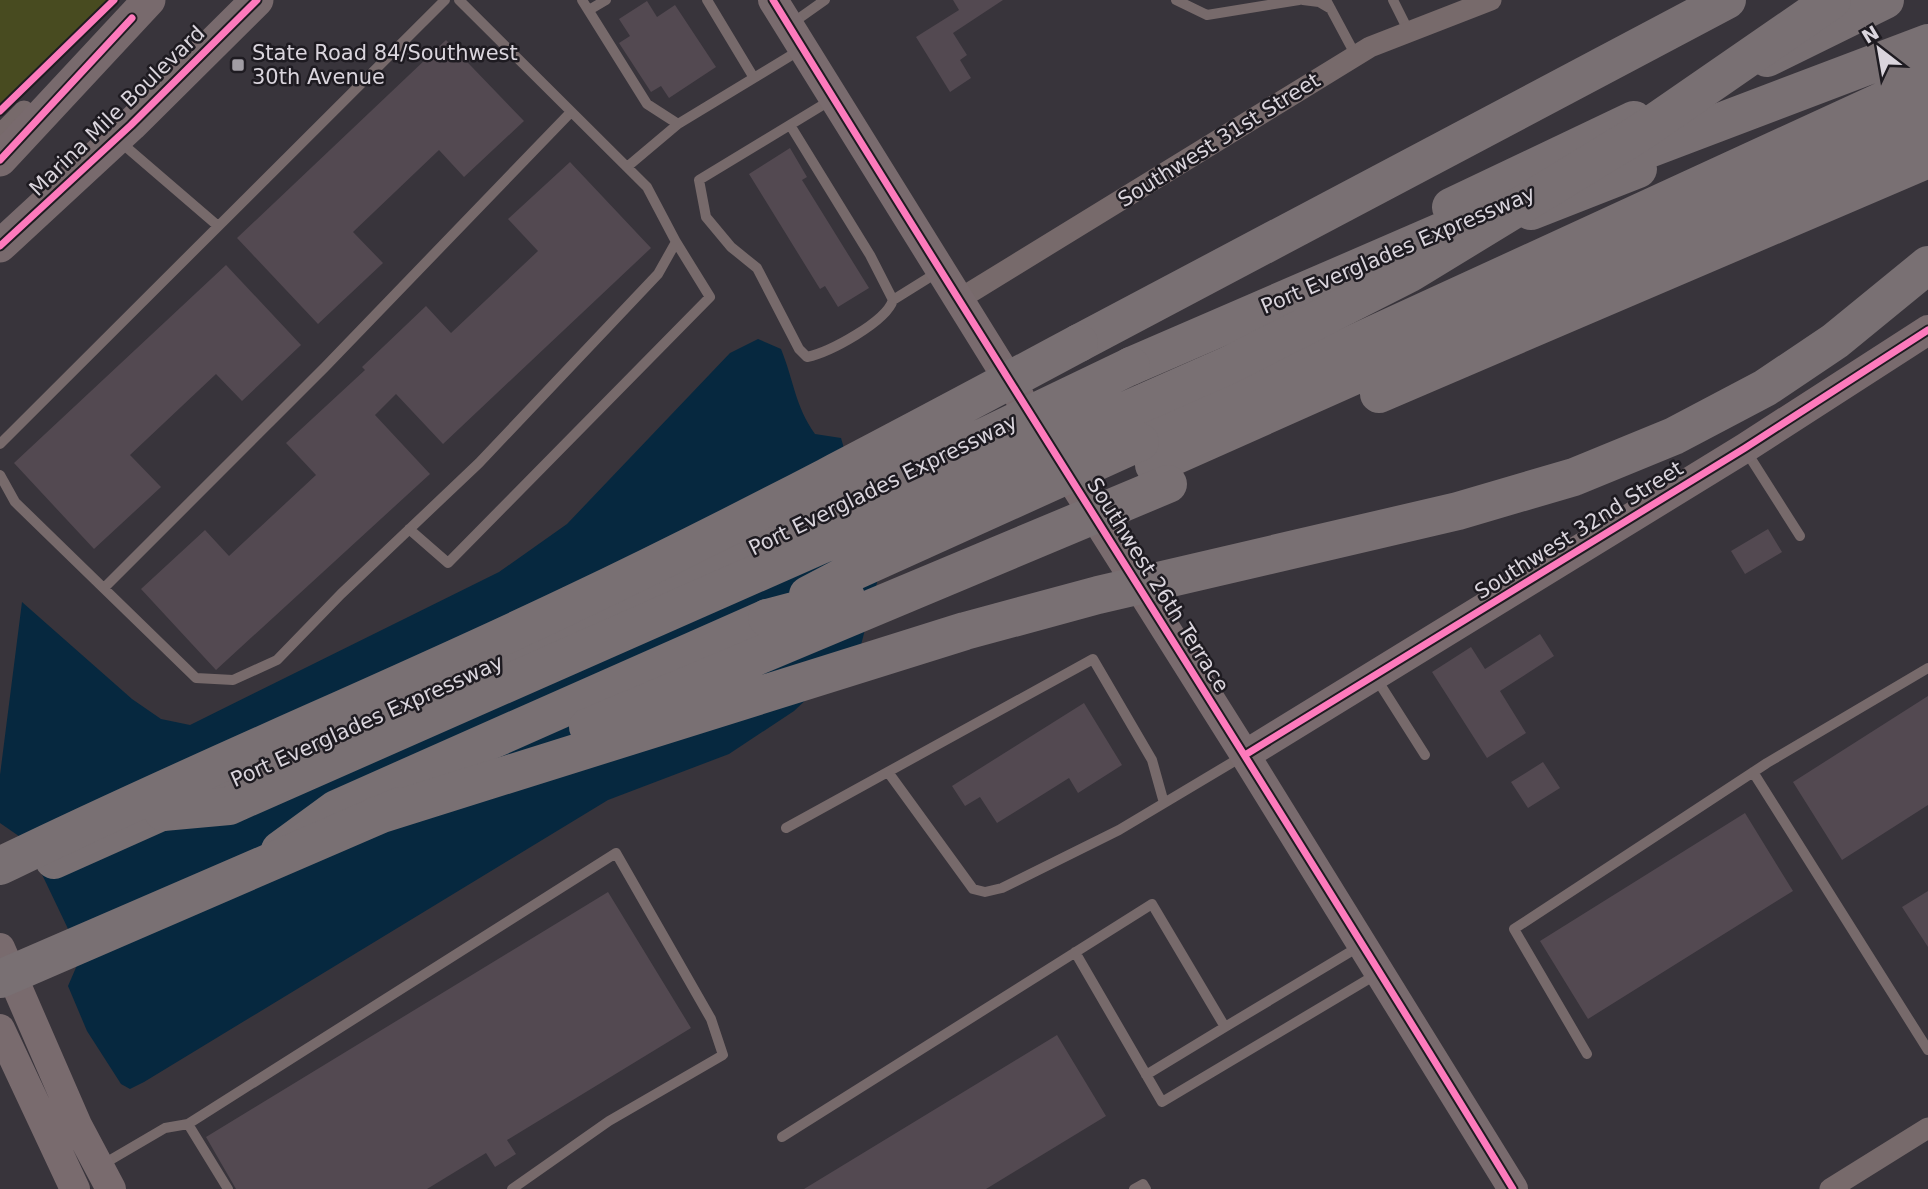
<svg xmlns="http://www.w3.org/2000/svg" width="1928" height="1189" font-family="'DejaVu Sans',sans-serif">
	<rect width="100%" height="100%" fill="#38343b"/>
	<path fill="#484b20" d="M 0,0 L 108,0 L 0,106 Z"/>
	<path fill="#06283f" d="M 758,339 L 781,349 C 794,381 795,406 815,434 L 841,438 L 880,571 L 860,649 L 794,711 L 729,754 L 608,800 L 144,1082 L 130,1089 L 121,1084 L 87,1031 L 68,986 L 81,956 L 26,841 L 0,823 L 0,775 L 22,602 L 132,699 L 161,719 L 190,725 L 499,572 L 567,524 L 730,353 Z"/>
	<path fill="#534951" d="M 953,0 L 1003,0 L 953,33 L 967,55 L 960,60 L 971,78 L 950,92 L 916,37 L 959,10 Z
		M 647,1 L 657,17 L 675,5 L 716,67 L 669,98 L 661,86 L 651,92 L 619,43 L 630,36 L 619,19 Z
		M 446,40 L 524,121 L 464,177 L 439,150 L 353,232 L 383,263 L 318,324 L 237,238 Z
		M 790,148 L 807,177 L 802,180 L 869,288 L 838,307 L 825,286 L 820,289 L 749,174 Z
		M 570,162 L 651,248 L 443,444 L 396,394 L 375,415 L 430,474 L 216,670 L 141,589 L 205,530 L 229,556 L 316,475 L 286,443 L 365,370 L 362,367 L 426,306 L 451,333 L 538,251 L 508,219 Z
		M 226,265 L 301,345 L 242,401 L 216,374 L 130,455 L 161,487 L 94,549 L 14,463 Z
		M 1768,529 L 1782,552 L 1745,574 L 1731,551 Z
		M 1540,634 L 1554,656 L 1500,691 L 1526,733 L 1487,758 L 1432,672 L 1471,647 L 1485,669 Z
		M 1928,696 L 1928,805 L 1842,860 L 1793,782 Z
		M 1084,703 L 1122,765 L 1078,793 L 1069,778 L 997,823 L 980,797 L 965,806 L 952,786 Z
		M 1543,762 L 1560,788 L 1528,808 L 1511,782 Z
		M 1745,813 L 1793,891 L 1588,1019 L 1540,941 Z
		M 1928,891 L 1928,947 L 1902,907 Z
		M 608,892 L 691,1028 L 507,1140 L 516,1154 L 495,1167 L 486,1153 L 427,1189 L 236,1189 L 206,1137 Z
		M 1057,1035 L 1106,1116 L 986,1189 L 804,1189 Z"/>
	<g fill="none" stroke-linecap="round" stroke-linejoin="round">
		<path stroke="#776a6b" stroke-width="10" d="M 582,0 L 647,104 L 678,124 L 800,50
			M 707,0 L 754,78
			M 1176,0 L 1207,15 L 1299,0
			M 1303,0 L 1319,2 L 1331,9
			M 1326,0 L 1356,56
			M 1393,0 L 1408,30
			M 589,10 L 606,0
			M 791,24 L 825,0
			M 790,125 L 870,255 L 893,300 C 886,322 830,352 807,357 L 799,349 L 757,268 L 731,247 L 706,217 L 699,180 L 831,100
			M 118,140 L 218,226
			M 627,167 L 678,124
			M 893,300 L 938,272
			M 0,444 L 445,0
			M 1746,451 L 1800,536
			M 0,475 L 15,502 L 196,678 L 233,680 L 277,660 L 341,594 L 479,463 L 658,274 L 676,242 L 647,187 L 459,0
			M 409,529 L 448,563 L 710,297 L 676,242
			M 105,587 L 325,367 L 571,112
			M 1376,678 L 1425,755
			M 888,772 L 973,889 L 985,892 L 1002,888 L 1119,830 L 1243,756
			M 1753,772 L 1928,1050
			M 786,828 L 1093,659 L 1152,760 L 1164,803
			M 1075,952 L 1162,1102 L 1377,974
			M 1587,1054 L 1514,929 L 1767,763 L 1928,668
			M 1146,1075 L 1225,1027
			M 782,1137 L 1152,904 L 1225,1027 L 1360,946
			M 100,1166 L 165,1128 L 188,1124
			M 228,1189 L 188,1124 L 616,853 L 711,1019 L 723,1055 L 609,1121 L 512,1189
			M 1134,1189 L 1143,1184 L 1146,1189"/>
		<path stroke="#776a6b" stroke-width="21" d="M 0,135 L 24,111
			M 958,300 L 1370,47 L 1491,0
			M 1830,1189 L 1928,1128"/>
		<path stroke="#796b6e" stroke-width="30" d="M 773,0 L 1020,398
			M 1058,458 L 1245,755 L 1513,1189
			M 1245,755 L 1745,448 L 1928,330
			M 0,948 L 77,1125 L 111,1189
			M 0,1029 L 75,1189"/>
		<path stroke="#786a6d" stroke-width="33" d="M 0,160 L 149,0
			M 0,246 L 131,125 L 257,0"/>
		<path stroke="#797073" stroke-width="38" d="M 1767,58 L 1885,0
			M 1604,166 L 1928,43
			M 1451,207 L 1634,120
			M 1531,211 L 1638,169
			M 1079,343 L 1727,0
			M 1131,366 L 1489,211
			M 1379,394 L 1928,159
			M 1140,442 L 1928,80
			M 1154,465 L 1928,120
			M 280,850 L 336,809 L 767,618
			M 54,860 L 784,534"/>
		<path stroke="#797073" stroke-width="38" d="M 793,529 L 1131,366
			M 808,595 L 846,575 L 1140,442
			M 767,618 L 846,597
			M 588,727 L 1168,484
			M 163,812 L 229,806 L 1229,365 L 1410,273 L 1638,134 L 1832,0
			M 375,816 L 965,631 L 1098,595 L 1458,511 L 1574,477 L 1674,436 L 1765,388 L 1835,341 L 1928,265
			M 0,866 C 188,774 381,695 570,605 C 743,523 911,433 1079,343
			M 0,979 L 400,806"/>
		<defs>
			<path id="cycleway" d="M 773,0 C 1017,398 1270,790 1513,1189
				M 0,111 L 114,0
				M 0,160 L 132,18
				M 0,246 L 131,125 L 257,0
				M 1245,755 L 1745,448 L 1928,330"/>
		</defs>
		<use href="#cycleway" stroke="#1e1b21" stroke-width="11"/>
		<use href="#cycleway" stroke="#fd7abc" stroke-width="7"/>
	</g>
	<rect fill="#a19da4" stroke="#1e1b21" stroke-width="2.5" x="231" y="58" width="14" height="14" rx="3.5"/>
	<g text-anchor="middle" stroke-width="5" stroke-linejoin="round" paint-order="stroke">
		<g font-size="21" fill="#dad5dd" stroke="#1e1b21" text-anchor="start">
			<text x="252" y="60">State Road 84/Southwest<tspan x="252" dy="24">30th Avenue</tspan></text>
		</g>
		<g font-size="21" fill="#dad5dd" stroke="#1e1b21">
			<text transform="translate(117 111) rotate(-44)" y="7">Marina Mile Boulevard</text>
			<text transform="translate(1219 140) rotate(-32)" y="7">Southwest 31st Street</text>
			<text transform="translate(1398 250) rotate(-23)" y="7">Port Everglades Expressway</text>
			<text transform="translate(883 485) rotate(-26)" y="7">Port Everglades Expressway</text>
			<text transform="translate(1579 530) rotate(-32)" y="7">Southwest 32nd Street</text>
			<text transform="translate(1158 585) rotate(58)" y="7">Southwest 26th Terrace</text>
			<text transform="translate(367 721) rotate(-24)" y="7">Port Everglades Expressway</text>
		</g>
	</g>
	<g transform="translate(1879 49) rotate(329)" stroke="#1e1b21" stroke-width="5" paint-order="stroke">
	<path d="M0-5L12 26L0 18L-12 26Z" fill="#dad5dd"/>
	<text y="-10" font-size="19" font-weight="bold" text-anchor="middle" fill="#dad5dd">N</text>
	</g>
</svg>
